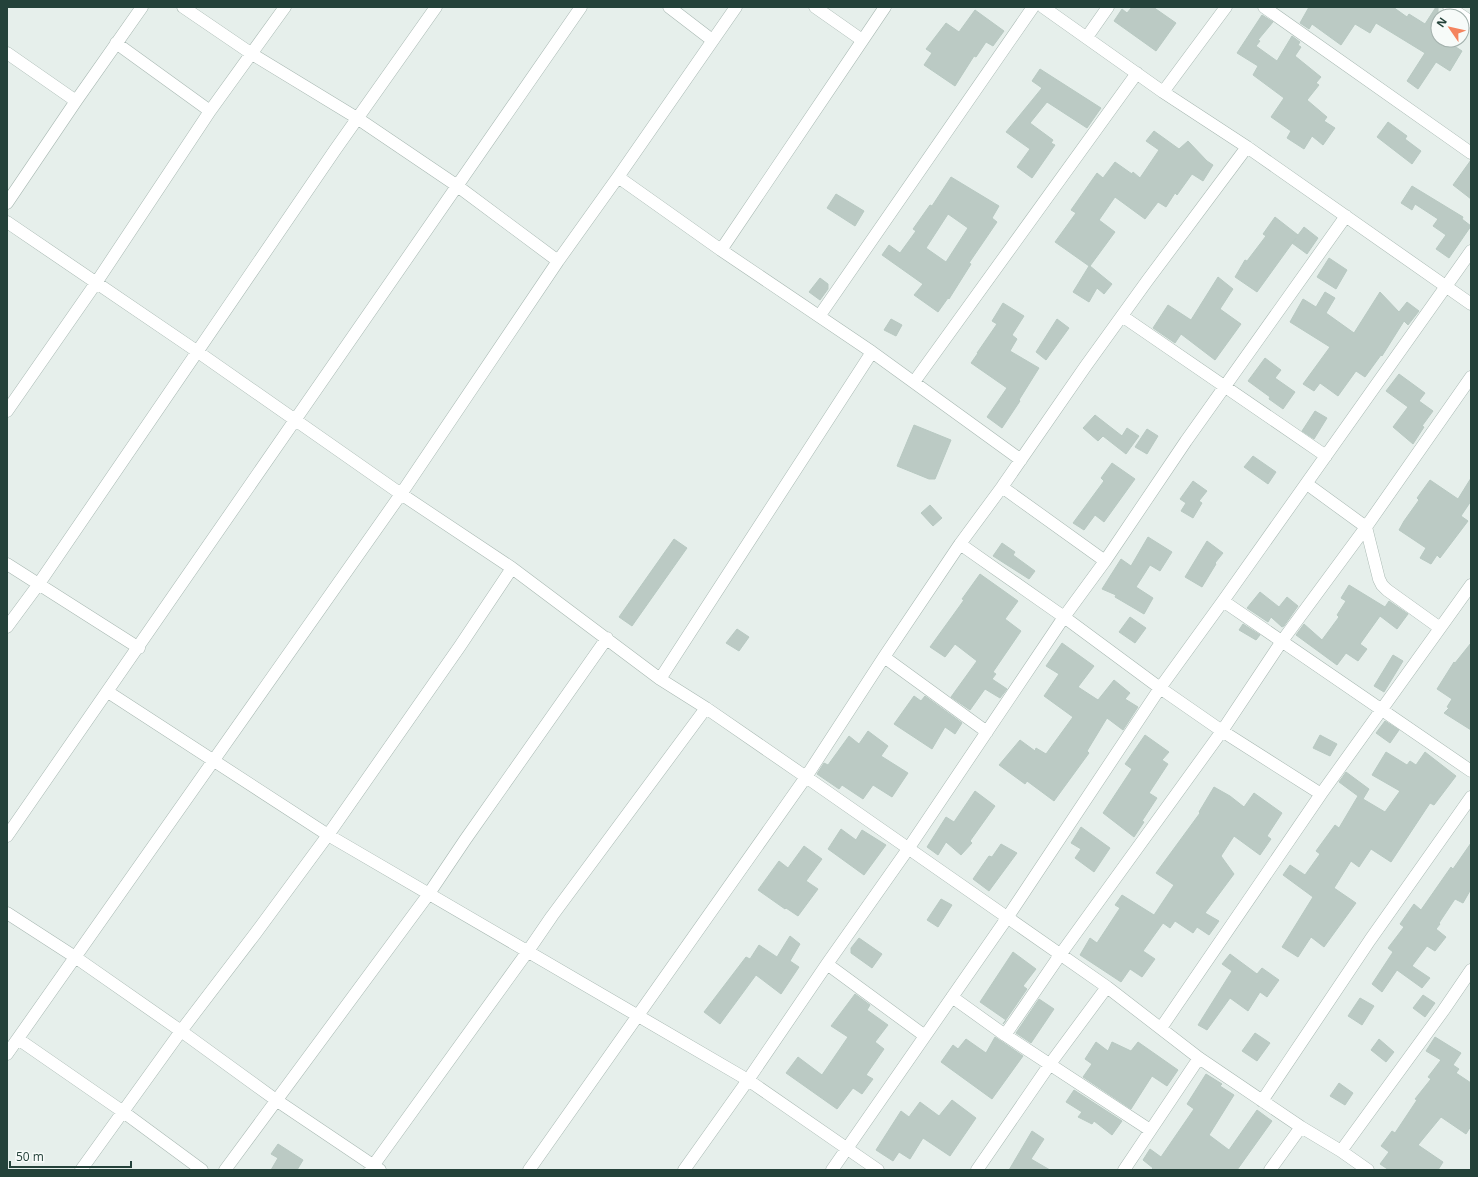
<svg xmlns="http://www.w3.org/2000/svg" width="1478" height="1177" font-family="'Open Sans',sans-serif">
	<rect width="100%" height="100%" fill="#e6efeb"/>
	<path fill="#bbcac4" stroke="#b8c9c2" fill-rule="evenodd" d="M 1132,7 L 1153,7 L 1176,23 L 1156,51 L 1114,21 L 1122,9 L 1127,13 Z
		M 1309,7 L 1393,7 L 1407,17 L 1409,14 L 1425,24 L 1436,7 L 1438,7 L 1438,40 L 1445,40 L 1462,51 L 1450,71 L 1436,62 L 1418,89 L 1407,81 L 1425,53 L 1376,23 L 1370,33 L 1355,24 L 1341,45 L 1312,24 L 1309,29 L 1300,23 Z
		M 975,10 L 1004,31 L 993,46 L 986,42 L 976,57 L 974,56 L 955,86 L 924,65 L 932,53 L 926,49 L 946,23 L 959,32 Z
		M 1262,15 L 1273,22 L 1258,40 L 1260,41 L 1256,46 L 1277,61 L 1292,36 L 1300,42 L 1298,45 L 1301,47 L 1295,56 L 1321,77 L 1316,83 L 1319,85 L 1307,100 L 1327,117 L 1324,121 L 1335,128 L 1323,145 L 1312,136 L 1304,149 L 1287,138 L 1291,131 L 1271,117 L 1284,98 L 1253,75 L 1258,66 L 1237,53 Z
		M 1040,69 L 1101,108 L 1087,128 L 1047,102 L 1030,123 L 1053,140 L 1051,143 L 1055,145 L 1032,178 L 1017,167 L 1030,149 L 1006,132 L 1042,88 L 1032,81 Z
		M 1388,122 L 1407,136 L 1405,139 L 1421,151 L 1412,164 L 1377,137 Z
		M 1154,131 L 1179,149 L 1188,141 L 1207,161 L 1213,165 L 1203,181 L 1192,174 L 1177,195 L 1175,193 L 1166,207 L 1158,202 L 1145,219 L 1115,197 L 1099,220 L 1115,232 L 1090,266 L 1112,284 L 1104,294 L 1097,288 L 1089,302 L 1073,292 L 1089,266 L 1055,242 L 1076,213 L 1071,210 L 1097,173 L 1103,178 L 1115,162 L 1132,174 L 1133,172 L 1140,178 L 1159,150 L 1146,141 Z
		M 1471,160 L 1471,199 L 1453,185 Z
		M 951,177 L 999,206 L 992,218 L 997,222 L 969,263 L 971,264 L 949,299 L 948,298 L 938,312 L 914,295 L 923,284 L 882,255 L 889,245 L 900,253 L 916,231 L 913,229 L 930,205 L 932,206 ZM 948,214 L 968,228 L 946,262 L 926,248 Z
		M 1412,186 L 1463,217 L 1462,219 L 1471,226 L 1449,258 L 1436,249 L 1446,235 L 1433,226 L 1438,219 L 1415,204 L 1412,210 L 1401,203 Z
		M 836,194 L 864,211 L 855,226 L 827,208 Z
		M 1275,217 L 1298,235 L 1304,227 L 1318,238 L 1307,254 L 1292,243 L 1296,238 L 1257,292 L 1235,277 L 1245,260 L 1247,261 L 1266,236 L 1263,234 Z
		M 1329,258 L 1347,270 L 1336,289 L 1317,277 Z
		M 1218,277 L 1233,289 L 1220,309 L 1241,324 L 1215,360 L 1181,334 L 1175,343 L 1153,328 L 1168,305 L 1191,320 Z
		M 820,278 L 828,284 L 828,289 L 820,300 L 809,292 Z
		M 1325,292 L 1335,298 L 1326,313 L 1354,333 L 1380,292 L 1399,312 L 1407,302 L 1419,311 L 1408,325 L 1404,321 L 1382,356 L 1381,355 L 1365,377 L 1356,371 L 1338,396 L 1320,383 L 1314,391 L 1303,384 L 1330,347 L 1290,322 L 1303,299 L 1316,307 Z
		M 1003,303 L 1024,316 L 1012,335 L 1017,339 L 1010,351 L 1039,368 L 1019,400 L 1020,401 L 1002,428 L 987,417 L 1007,388 L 971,363 L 978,353 L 977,353 L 997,324 L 992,321 Z
		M 891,319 L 902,325 L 896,336 L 884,330 Z
		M 1057,319 L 1069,328 L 1046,360 L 1036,352 Z
		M 1265,358 L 1281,370 L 1275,378 L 1295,392 L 1283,409 L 1269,399 L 1270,397 L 1248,381 Z
		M 1399,374 L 1425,393 L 1419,401 L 1433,411 L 1422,426 L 1424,427 L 1413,444 L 1393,427 L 1408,407 L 1386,391 Z
		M 1315,411 L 1327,418 L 1314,439 L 1302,431 Z
		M 1095,415 L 1122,436 L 1127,428 L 1139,436 L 1126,454 L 1103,436 L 1098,441 L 1083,428 Z
		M 914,425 L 951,440 L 935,479 L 929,479 L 897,466 Z
		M 1147,429 L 1158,436 L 1147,454 L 1135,447 Z
		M 1253,456 L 1276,472 L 1268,484 L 1244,467 Z
		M 1112,463 L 1135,479 L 1104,522 L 1095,515 L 1084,530 L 1073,523 L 1104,481 L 1101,478 Z
		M 1471,478 L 1471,501 L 1461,516 L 1468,521 L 1440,558 L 1437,555 L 1431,564 L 1420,558 L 1426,548 L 1399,530 L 1404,521 L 1419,500 L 1417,498 L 1430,480 L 1458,499 Z
		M 1193,481 L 1207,491 L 1199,501 L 1202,503 L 1193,518 L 1181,511 L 1186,503 L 1180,499 Z
		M 930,505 L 942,518 L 933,526 L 921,513 Z
		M 1148,537 L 1172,552 L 1160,571 L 1150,565 L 1136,587 L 1153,598 L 1144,614 L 1115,597 L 1116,595 L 1102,589 L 1121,559 L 1131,566 Z
		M 674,539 L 687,548 L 632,626 L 619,617 Z
		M 1207,541 L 1223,553 L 1215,563 L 1216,564 L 1202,587 L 1185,577 Z
		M 1002,543 L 1015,552 L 1013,555 L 1035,571 L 1029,579 L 993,556 Z
		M 980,574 L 1018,601 L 1005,619 L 1021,631 L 993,672 L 996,674 L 992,679 L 1007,689 L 1000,698 L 985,689 L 970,710 L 951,697 L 977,661 L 955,644 L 945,657 L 930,647 L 964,600 L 962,599 Z
		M 1349,585 L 1385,607 L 1389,601 L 1408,614 L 1397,629 L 1380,616 L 1360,644 L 1367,649 L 1358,661 L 1346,653 L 1337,665 L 1296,635 L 1304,624 L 1322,640 L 1339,617 L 1337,615 L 1346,601 L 1341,598 Z
		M 1260,592 L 1279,607 L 1287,597 L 1298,606 L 1284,626 L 1282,627 L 1271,617 L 1268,622 L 1247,608 Z
		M 1130,617 L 1146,628 L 1135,643 L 1119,632 Z
		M 1243,624 L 1260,635 L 1256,640 L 1239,630 Z
		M 737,629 L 749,637 L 739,651 L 726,643 Z
		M 1062,643 L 1094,666 L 1078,687 L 1098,700 L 1114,680 L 1130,693 L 1125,699 L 1138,707 L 1123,730 L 1107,718 L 1087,751 L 1089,753 L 1054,801 L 1027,781 L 1025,784 L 999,765 L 1020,740 L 1035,751 L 1036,748 L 1046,754 L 1073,717 L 1044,696 L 1059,674 L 1046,666 Z
		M 1471,643 L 1471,730 L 1444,713 L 1449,708 L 1447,707 L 1452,699 L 1437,689 L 1454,662 L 1455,663 Z
		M 1393,655 L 1403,661 L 1384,692 L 1374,686 Z
		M 914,696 L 921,701 L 925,696 L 962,723 L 955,734 L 945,727 L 932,749 L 894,724 Z
		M 1385,721 L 1399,730 L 1390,743 L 1376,733 Z
		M 868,731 L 888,746 L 881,756 L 908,773 L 892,797 L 873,785 L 863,799 L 842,785 L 839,789 L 817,774 L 824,763 L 828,765 L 849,736 L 859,744 Z
		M 1145,735 L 1169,752 L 1162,760 L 1168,764 L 1149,793 L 1157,798 L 1142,821 L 1144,822 L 1134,837 L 1103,813 L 1132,769 L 1125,764 Z
		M 1320,735 L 1337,744 L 1330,756 L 1313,748 Z
		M 1386,752 L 1407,765 L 1410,761 L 1416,765 L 1425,752 L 1456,776 L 1434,805 L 1430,803 L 1391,862 L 1371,849 L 1359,867 L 1351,861 L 1334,888 L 1356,903 L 1324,947 L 1311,937 L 1298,957 L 1282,947 L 1313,897 L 1283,875 L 1290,865 L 1305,875 L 1320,854 L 1316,851 L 1335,825 L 1339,828 L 1358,796 L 1339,782 L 1346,772 L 1369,789 L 1363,799 L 1385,812 L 1400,791 L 1372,775 Z
		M 1214,787 L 1230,796 L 1244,807 L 1254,793 L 1282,813 L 1267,836 L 1271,839 L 1260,855 L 1234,836 L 1221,856 L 1234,874 L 1205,913 L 1219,921 L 1209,935 L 1197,927 L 1193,933 L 1175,921 L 1170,928 L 1163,923 L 1143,951 L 1155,959 L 1142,977 L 1130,969 L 1121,982 L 1080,955 L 1090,938 L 1097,943 L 1120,908 L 1115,905 L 1122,895 L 1154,915 L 1174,885 L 1156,873 L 1200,813 L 1199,812 Z
		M 975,791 L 995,806 L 970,841 L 972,843 L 961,855 L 946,842 L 938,855 L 927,847 L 946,817 L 954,822 Z
		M 1081,827 L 1110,848 L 1094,872 L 1075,858 L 1081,849 L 1071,843 Z
		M 841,829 L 856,840 L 862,830 L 886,845 L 864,875 L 828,849 Z
		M 1471,843 L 1471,889 L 1463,903 L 1455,899 L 1439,923 L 1440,924 L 1436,929 L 1446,937 L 1435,951 L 1427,946 L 1412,966 L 1430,978 L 1422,988 L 1397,970 L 1382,992 L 1372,984 L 1393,952 L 1388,948 L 1404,927 L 1400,924 L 1414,904 L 1421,910 L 1451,867 L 1453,869 Z
		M 1001,844 L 1017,853 L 989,891 L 973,879 L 989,856 L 992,857 Z
		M 804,846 L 822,859 L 806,881 L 818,889 L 798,916 L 786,908 L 785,909 L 758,890 L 779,861 L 788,868 Z
		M 941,899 L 952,905 L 938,927 L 927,920 Z
		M 790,936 L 800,944 L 790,961 L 799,967 L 781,994 L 756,975 L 720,1024 L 704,1012 L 746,957 L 750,959 L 759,945 L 777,957 Z
		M 859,938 L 882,954 L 872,968 L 851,953 L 851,948 Z
		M 1013,952 L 1036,969 L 1023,986 L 1027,989 L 1003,1024 L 1006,1020 L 980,1002 Z
		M 1230,954 L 1257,974 L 1262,968 L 1279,980 L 1267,997 L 1260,992 L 1248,1011 L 1230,998 L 1207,1030 L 1198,1025 L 1232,971 L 1222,964 Z
		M 855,994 L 870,1005 L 867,1010 L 888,1025 L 875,1042 L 884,1049 L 866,1075 L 873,1079 L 862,1094 L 853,1088 L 837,1109 L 786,1073 L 798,1057 L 822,1075 L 848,1037 L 831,1026 Z
		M 1423,995 L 1435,1003 L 1425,1017 L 1413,1008 Z
		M 1360,998 L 1374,1006 L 1362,1025 L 1348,1016 Z
		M 1039,999 L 1054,1009 L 1031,1043 L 1016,1033 Z
		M 1255,1033 L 1270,1043 L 1257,1061 L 1242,1051 Z
		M 995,1037 L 1023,1056 L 992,1099 L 941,1062 L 953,1045 L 958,1049 L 966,1039 L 986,1053 Z
		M 1435,1037 L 1461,1053 L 1453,1065 L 1459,1069 L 1456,1073 L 1471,1083 L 1471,1126 L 1466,1134 L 1441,1117 L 1418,1145 L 1443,1162 L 1438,1170 L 1389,1170 L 1380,1164 L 1389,1152 L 1381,1146 L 1392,1131 L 1395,1133 L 1417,1100 L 1415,1099 L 1431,1079 L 1428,1077 L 1441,1060 L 1426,1051 Z
		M 1379,1039 L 1394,1052 L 1386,1062 L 1371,1050 Z
		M 1096,1042 L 1108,1051 L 1112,1042 L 1131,1051 L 1138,1042 L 1178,1070 L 1167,1086 L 1152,1076 L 1131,1109 L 1083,1077 L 1092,1064 L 1085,1059 Z
		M 1206,1074 L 1222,1084 L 1220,1086 L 1234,1095 L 1209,1135 L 1229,1150 L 1257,1110 L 1272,1121 L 1237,1170 L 1151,1170 L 1153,1168 L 1143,1160 L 1150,1149 L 1161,1157 L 1194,1109 L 1187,1104 Z
		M 1339,1083 L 1353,1093 L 1345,1105 L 1330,1096 Z
		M 1074,1090 L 1122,1121 L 1112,1135 L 1094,1121 L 1092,1124 L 1078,1117 L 1082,1112 L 1066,1102 Z
		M 952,1100 L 976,1118 L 950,1156 L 923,1138 L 910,1159 L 899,1152 L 893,1161 L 876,1150 L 901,1111 L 909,1117 L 920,1102 L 939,1116 Z
		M 1032,1131 L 1044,1139 L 1031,1159 L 1050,1170 L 1009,1170 Z
		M 278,1144 L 303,1160 L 297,1170 L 271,1170 L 278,1158 L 271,1154 Z"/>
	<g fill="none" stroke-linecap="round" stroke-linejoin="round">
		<defs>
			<path id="minor" d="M 183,7 L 252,54 L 357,118 L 456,185 L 558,261
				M 669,7 L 712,40
				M 815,7 L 862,40
				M 1043,7 L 1163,92 L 1247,147 L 1471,304
				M 1264,7 L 1471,153
				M 1449,7 L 1471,22
				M 1087,37 L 1108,7
				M 116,43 L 210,111
				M 7,53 L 76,101
				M 1163,92 L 1226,7
				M 618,177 L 721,250 L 872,352 L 1021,460
				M 7,203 L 76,101 L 142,7
				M 7,222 L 198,352 L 401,494 L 512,568 L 660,679 L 706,708 L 806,777 L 1107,987 L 1199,1058 L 1301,1127 L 1341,1151 L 1368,1170
				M 721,250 L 885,7
				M 820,315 L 1033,7
				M 1122,316 L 1326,456
				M 914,382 L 1137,73
				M 7,411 L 96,283 L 210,111 L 285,7
				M 1307,484 L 1366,527 L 1379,579 L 1382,585 L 1387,590 L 1440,628
				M 1002,487 L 1105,561
				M 960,544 L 1064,617 L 1160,688 L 1222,731 L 1321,794
				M 7,564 L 139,648
				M 1223,601 L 1471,771
				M 7,627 L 38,585 L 335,150 L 436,7
				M 884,657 L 987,732
				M 660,679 L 872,352
				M 108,692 L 328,835 L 748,1080 L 878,1170
				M 7,836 C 200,561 388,282 581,7
				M 7,913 L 75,957 L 181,1031 L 276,1100 L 380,1170
				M 827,964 L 925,1036
				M 952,997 L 1005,1035 L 1150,1130
				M 1161,1028 L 1321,794 L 1471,585
				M 1005,1035 L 1060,955 L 1222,731 L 1282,641 L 1366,527 L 1471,377
				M 18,1039 L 122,1111 L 202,1170
				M 7,1054 L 401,494 L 558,261 L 618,177 L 736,7
				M 1262,1101 L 1370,940 L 1471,797
				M 1341,1151 L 1443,1011 L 1471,970
				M 81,1170 L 181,1031 L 255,934 L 328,835 L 460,646 L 512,568
				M 225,1170 L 428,895 L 465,840 L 607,638
				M 370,1170 L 528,951 L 552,916 L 706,708
				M 529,1170 L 806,777 L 884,657 L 960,544 L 1002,487 L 1085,367 L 1147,281 L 1247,147
				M 684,1170 L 748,1080 L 827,964 L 908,849 L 1064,617 L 1105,561 L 1186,441 L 1346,216
				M 832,1170 L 1007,918 L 1160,688 L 1223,601 L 1471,251
				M 977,1170 L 1050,1064 L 1107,987
				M 1124,1170 L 1199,1058
				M 1270,1170 L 1301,1127"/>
		</defs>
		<use href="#minor" stroke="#a8b8b2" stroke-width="13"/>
		<use href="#minor" stroke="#fff" stroke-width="12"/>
	</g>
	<rect width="1478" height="1177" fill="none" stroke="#24423a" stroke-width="16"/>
	<g transform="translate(1450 28) rotate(304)"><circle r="19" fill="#f7fbf9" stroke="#a3b1ad"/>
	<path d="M0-3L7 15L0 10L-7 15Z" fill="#f4845f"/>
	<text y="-6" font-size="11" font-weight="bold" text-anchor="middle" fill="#24423a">N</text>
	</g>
	<path d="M10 1161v6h121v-6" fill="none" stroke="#24423a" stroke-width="2"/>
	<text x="16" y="1161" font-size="12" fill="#24423a" stroke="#f7fbf9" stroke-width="3" paint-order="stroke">50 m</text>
</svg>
